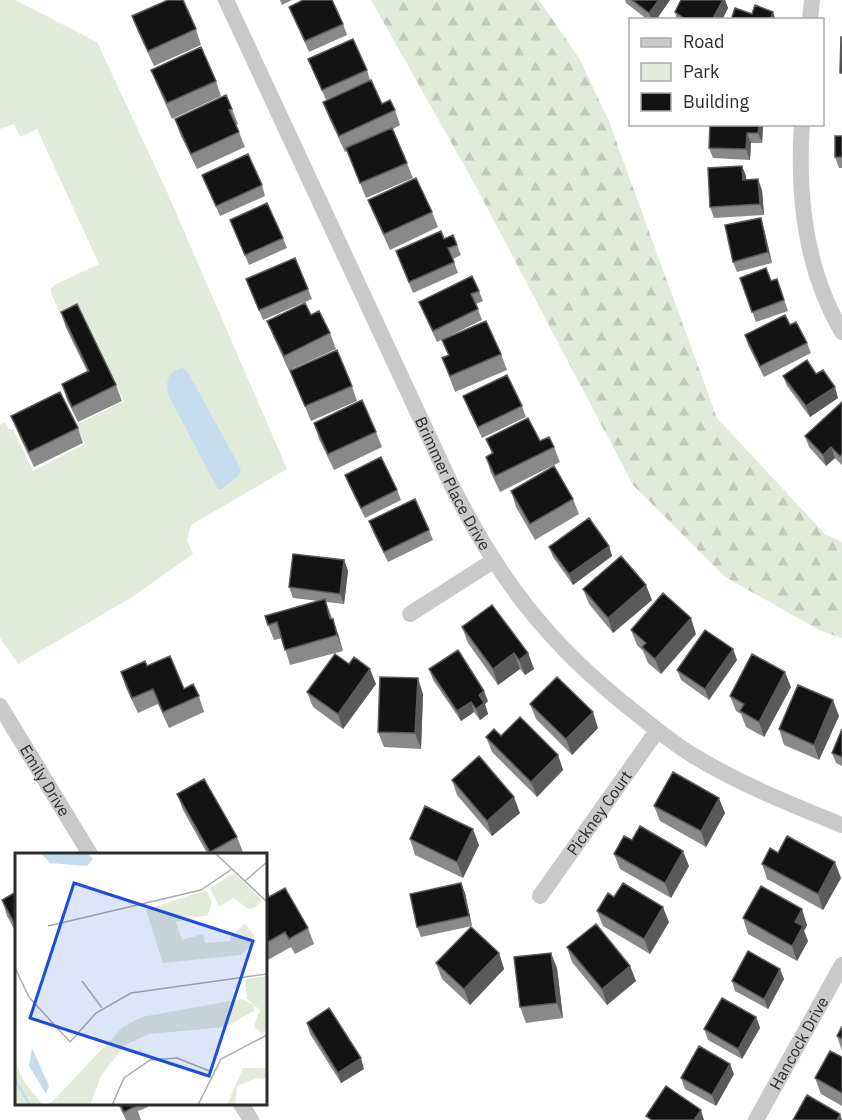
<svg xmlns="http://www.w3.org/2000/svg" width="842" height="1120" font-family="'IBM Plex Sans',sans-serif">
	<defs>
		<pattern id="forest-firs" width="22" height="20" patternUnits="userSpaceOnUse" patternTransform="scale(1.5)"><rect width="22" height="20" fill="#e2ead9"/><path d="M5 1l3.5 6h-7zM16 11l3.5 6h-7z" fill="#c2c9ba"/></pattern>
	</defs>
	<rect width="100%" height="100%" fill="#fff"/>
	<path fill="#e2ead9" d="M 0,0 L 15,0 L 97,42 L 167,192 L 287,469 L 191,525 L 187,540 L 193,554 L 132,597 L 18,664 L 0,638 L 0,425 L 5,422 L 8,429 L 13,429 L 33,471 L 85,444 L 76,425 L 124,401 L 83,318 L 66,326 L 51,293 L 51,288 L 56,284 L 99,264 L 37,129 L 20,137 L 14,124 L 0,129 Z"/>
	<path fill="url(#forest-firs)" d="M 371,0 L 539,0 L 579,58 L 608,119 L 717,418 L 825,534 L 842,542 L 842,638 L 819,630 L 725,577 L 633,485 L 473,181 Z"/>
	<path fill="#c4dceb" d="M 182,368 L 187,371 L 241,469 L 238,476 L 222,489 L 219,489 L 216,486 L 169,396 C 165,382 167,372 182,368 Z"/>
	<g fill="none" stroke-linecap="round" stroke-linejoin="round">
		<g stroke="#c9c9c9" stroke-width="16">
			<path id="s1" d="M 226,0 L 450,482 C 497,577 548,644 632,710 C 652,726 672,743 694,756 C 740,784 792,805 842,825"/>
			<path d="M 810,20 L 812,0"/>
			<path d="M 802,124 C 797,196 805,269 842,332"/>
			<path d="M 410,614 L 493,561"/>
			<path id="s2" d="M 0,706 L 90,854"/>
			<path id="s3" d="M 540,896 L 657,731"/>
			<path d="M 241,1104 L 251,1120"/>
			<path id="s4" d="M 756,1120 L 842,965"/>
		</g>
	</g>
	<path fill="#898989" d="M 280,0 L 292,0 L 282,5 Z
		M 625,0 L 670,0 L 656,20 L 648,20 L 626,3 Z
		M 681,0 L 725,0 L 728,8 L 722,20 L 677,20 L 675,12 Z
		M 289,7 L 343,24 L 347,35 L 309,52 Z
		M 132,16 L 196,29 L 201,45 L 154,66 L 138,32 Z
		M 308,59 L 367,70 L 370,80 L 382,104 L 395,110 L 400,125 L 393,129 L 413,178 L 366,198 L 347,151 L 345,152 L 329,118 L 323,102 L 364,83 L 326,100 Z
		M 151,70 L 216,81 L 221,96 L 172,119 L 157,85 Z
		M 232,109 L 238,124 L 236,125 L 245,147 L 197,169 L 180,134 L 175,119 Z
		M 763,125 L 762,143 L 751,143 L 750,160 L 713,158 L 709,148 Z
		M 842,136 L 842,168 L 839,168 L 835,157 Z
		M 742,166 L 746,176 L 746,180 L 762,190 L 764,215 L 714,218 L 710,207 Z
		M 202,175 L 262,185 L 265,196 L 220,216 Z
		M 368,200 L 432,212 L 438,227 L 390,250 L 374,215 Z
		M 761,218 L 764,229 L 772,263 L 737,272 L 733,262 Z
		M 230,220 L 283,238 L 287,248 L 249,265 Z
		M 444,239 L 457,245 L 461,255 L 453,259 L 458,273 L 413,293 L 396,251 Z
		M 740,278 L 771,281 L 777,279 L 788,311 L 756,322 Z
		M 246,279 L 308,289 L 312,299 L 263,320 Z
		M 479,291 L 483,301 L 476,304 L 482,320 L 437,342 L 423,312 L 419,302 Z
		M 61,312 L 116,385 L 122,401 L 78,422 L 67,400 L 62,384 L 87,371 L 66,328 Z
		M 311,315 L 330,333 L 336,349 L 292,369 L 352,386 L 357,401 L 311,421 L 290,371 L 289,371 L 273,336 L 267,321 Z
		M 745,335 L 807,343 L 811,353 L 764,377 L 748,345 Z
		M 442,340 L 501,354 L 507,370 L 455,392 L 442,358 L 448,355 Z
		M 816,374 L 838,398 L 810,417 L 787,386 L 783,376 Z
		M 463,396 L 522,406 L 526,417 L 482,438 L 467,406 Z
		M 842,402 L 842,465 L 835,458 L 826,466 L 809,447 L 805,436 Z
		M 11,416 L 78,428 L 83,443 L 34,467 L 17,431 Z
		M 314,423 L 376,432 L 382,447 L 334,470 L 319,439 Z
		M 486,439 L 540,441 L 554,447 L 560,462 L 500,492 L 491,473 L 486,457 L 492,454 Z
		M 345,475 L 397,490 L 401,500 L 365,518 L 349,485 Z
		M 511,491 L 573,499 L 579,514 L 535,540 L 516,507 Z
		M 369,521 L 429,530 L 433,540 L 388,562 L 373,532 Z
		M 609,546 L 612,556 L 573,585 L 553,557 L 549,547 Z
		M 344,560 L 348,571 L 344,604 L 326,602 L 338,634 L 343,651 L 290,665 L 282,638 L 274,640 L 268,625 L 319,601 L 293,598 L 289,587 Z
		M 583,589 L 652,600 L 613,633 L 589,604 Z
		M 462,627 L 528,653 L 534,669 L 525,675 L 520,669 L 498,685 L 468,643 Z
		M 631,630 L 696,634 L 661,674 L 648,663 L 643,651 L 637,645 Z
		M 733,649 L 737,660 L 709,700 L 681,680 L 677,670 Z
		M 147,666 L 184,689 L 199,696 L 204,712 L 169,728 L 158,704 L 138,713 L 126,688 L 121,672 Z
		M 429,669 L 488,701 L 485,704 L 488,714 L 480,720 L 474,712 L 461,721 L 433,680 Z
		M 376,684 L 343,729 L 313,707 L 307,692 Z
		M 791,687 L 764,737 L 746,727 L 741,714 L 736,711 L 730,696 Z
		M 423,694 L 421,749 L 384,747 L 378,732 Z
		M 530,704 L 598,728 L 572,755 L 536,719 Z
		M 839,716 L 819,760 L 784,745 L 779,729 Z
		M 842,729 L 842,766 L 836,763 L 832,753 Z
		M 501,736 L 558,755 L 563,770 L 537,797 L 492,752 L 486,737 Z
		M 452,780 L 520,813 L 492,836 L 457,795 Z
		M 177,794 L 237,837 L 243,852 L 238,855 L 208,855 L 183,810 Z
		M 654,806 L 725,813 L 706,847 L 660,821 Z
		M 410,839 L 479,845 L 463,878 L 415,855 Z
		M 632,840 L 689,866 L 671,898 L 620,869 L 614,854 Z
		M 762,864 L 841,878 L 823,910 L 767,879 Z
		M 461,883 L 465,893 L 472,926 L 421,937 L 417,927 Z
		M 266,890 L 269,897 L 308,928 L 314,944 L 295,954 L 291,947 L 266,961 Z
		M 16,892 L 16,932 L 7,916 L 2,900 Z
		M 614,897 L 669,922 L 650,954 L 603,926 L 597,911 Z
		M 743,918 L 807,925 L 804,931 L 808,941 L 797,961 L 748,934 Z
		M 567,947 L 630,966 L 636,981 L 607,1005 L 572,962 Z
		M 499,953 L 504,969 L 470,1005 L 442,979 L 436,963 Z
		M 557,968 L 563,1018 L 526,1023 L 520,1007 Z
		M 784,979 L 768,1009 L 735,991 L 732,981 Z
		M 756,1017 L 760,1028 L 742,1059 L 708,1040 L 704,1029 Z
		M 307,1023 L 364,1069 L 341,1083 L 310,1034 Z
		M 842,1026 L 842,1051 L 837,1036 Z
		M 842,1057 L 842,1106 L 821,1094 L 815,1078 Z
		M 734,1074 L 716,1106 L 685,1089 L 681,1078 Z
		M 118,1104 L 147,1104 L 148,1107 L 138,1111 L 141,1120 L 126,1120 Z"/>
	<path fill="#5a5a5a" d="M 659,0 L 670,0 L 656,20 L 652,20 L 649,13 Z
		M 723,0 L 725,0 L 728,8 L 722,20 L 712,20 Z
		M 773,12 L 776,20 L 770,20 Z
		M 759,124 L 763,125 L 762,143 L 758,133 Z
		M 747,133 L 751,143 L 750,160 L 746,149 Z
		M 742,166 L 746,176 L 747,191 L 743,180 Z
		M 758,179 L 762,190 L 764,215 L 760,204 Z
		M 761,218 L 764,229 L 772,263 L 768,252 Z
		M 835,387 L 838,398 L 810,417 L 806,406 Z
		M 831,447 L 835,458 L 826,466 L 823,455 Z
		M 609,546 L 612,556 L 573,585 L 569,574 Z
		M 344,560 L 348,571 L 344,604 L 340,594 Z
		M 646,585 L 652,600 L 613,633 L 608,618 Z
		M 691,618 L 696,634 L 661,674 L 655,659 Z
		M 333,619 L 338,634 L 343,651 L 337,635 Z
		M 733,649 L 737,660 L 709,700 L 705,689 Z
		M 514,653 L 520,669 L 498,685 L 493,669 Z
		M 528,653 L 534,669 L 525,675 L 519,660 Z
		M 370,669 L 376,684 L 343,729 L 338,714 Z
		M 785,672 L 791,687 L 764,737 L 759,722 Z
		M 418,678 L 423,694 L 421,749 L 415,733 Z
		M 484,691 L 488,701 L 485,704 L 488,714 L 480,720 L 476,709 L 479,695 Z
		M 833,700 L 839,716 L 819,760 L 814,745 Z
		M 471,702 L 474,712 L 461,721 L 457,711 Z
		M 593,712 L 598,728 L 572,755 L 566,739 Z
		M 558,755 L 563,770 L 537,797 L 531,782 Z
		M 514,797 L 520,813 L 492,836 L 487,821 Z
		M 719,798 L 725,813 L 706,847 L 701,831 Z
		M 473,829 L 479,845 L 463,878 L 457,862 Z
		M 683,851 L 689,866 L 671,898 L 665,883 Z
		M 835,862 L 841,878 L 823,910 L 818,894 Z
		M 461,883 L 465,893 L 472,926 L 469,916 Z
		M 663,907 L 669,922 L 650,954 L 644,939 Z
		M 802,909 L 807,925 L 804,931 L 808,941 L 797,961 L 792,946 L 795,922 Z
		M 499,953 L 504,969 L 470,1005 L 464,989 Z
		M 551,953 L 557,968 L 563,1018 L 557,1003 Z
		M 630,966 L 636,981 L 607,1005 L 602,989 Z
		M 780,969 L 784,979 L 768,1009 L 764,999 Z
		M 756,1017 L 760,1028 L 742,1059 L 738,1049 Z
		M 361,1058 L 364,1069 L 341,1083 L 338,1073 Z
		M 730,1064 L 734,1074 L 716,1106 L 712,1095 Z
		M 701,1110 L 704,1120 L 694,1120 Z
		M 840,1114 L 842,1120 L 837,1120 Z"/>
	<path fill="#131313" stroke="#5a5a5a" stroke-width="1.5" d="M 168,0 L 183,0 L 196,29 L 148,51 L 132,16 Z
		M 303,0 L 332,0 L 343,24 L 305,41 L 289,7 Z
		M 632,0 L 659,0 L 649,13 Z
		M 681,0 L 723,0 L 712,20 L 687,20 L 675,12 Z
		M 755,5 L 773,12 L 770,20 L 731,20 L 735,8 L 752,14 Z
		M 841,37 L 842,37 L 842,73 L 840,73 Z
		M 353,39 L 367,70 L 322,90 L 308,59 Z
		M 201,47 L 216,81 L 167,103 L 151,70 Z
		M 371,80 L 382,104 L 390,100 L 395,110 L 339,136 L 323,102 Z
		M 226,95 L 232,109 L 229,110 L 239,132 L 191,154 L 175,119 Z
		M 710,124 L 759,124 L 758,133 L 747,133 L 746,149 L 709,148 Z
		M 392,128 L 407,163 L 360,183 L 346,148 Z
		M 835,136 L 842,136 L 842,157 L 835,157 Z
		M 248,154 L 262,185 L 216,206 L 202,175 Z
		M 742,166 L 743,180 L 758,179 L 760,204 L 710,207 L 708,168 Z
		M 416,178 L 432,212 L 384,234 L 368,200 Z
		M 267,203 L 283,238 L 245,255 L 230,220 Z
		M 761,218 L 768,252 L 733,262 L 725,225 Z
		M 441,231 L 444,239 L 453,235 L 457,245 L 448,248 L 454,262 L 409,282 L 396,251 Z
		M 295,258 L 308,289 L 259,310 L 246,279 Z
		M 766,268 L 771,281 L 777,279 L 784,300 L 752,312 L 740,278 Z
		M 472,276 L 479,291 L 471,294 L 478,309 L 433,331 L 419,302 Z
		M 305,303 L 311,315 L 319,311 L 330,333 L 284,356 L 267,321 Z
		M 77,304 L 116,385 L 72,407 L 62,384 L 89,371 L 61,312 Z
		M 785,315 L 790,325 L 796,322 L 807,343 L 760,366 L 745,335 Z
		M 486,321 L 501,354 L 450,376 L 442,358 L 449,355 L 442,340 Z
		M 337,350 L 352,386 L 305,406 L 290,371 Z
		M 807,360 L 816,374 L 823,370 L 835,387 L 806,406 L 783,376 Z
		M 507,375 L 522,406 L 478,427 L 463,396 Z
		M 60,392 L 78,428 L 29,452 L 11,416 Z
		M 362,400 L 376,432 L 328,454 L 314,423 Z
		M 842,402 L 842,454 L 840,456 L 831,447 L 823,455 L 805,436 Z
		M 528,418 L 540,441 L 549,437 L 554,447 L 495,476 L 486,457 L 493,453 L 486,439 Z
		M 381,457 L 397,490 L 361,508 L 345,475 Z
		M 554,466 L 573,499 L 530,524 L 511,491 Z
		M 415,499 L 429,530 L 384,552 L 369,521 Z
		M 589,518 L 609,546 L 569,574 L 549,547 Z
		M 293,554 L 344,560 L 340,594 L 289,587 Z
		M 621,556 L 646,585 L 608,618 L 583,589 Z
		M 663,593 L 691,618 L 655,659 L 642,647 L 646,643 L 631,630 Z
		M 325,599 L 330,619 L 333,619 L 337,635 L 285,650 L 277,622 L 268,625 L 265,616 Z
		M 492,605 L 528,653 L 519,660 L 514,653 L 493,669 L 462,627 Z
		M 705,630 L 733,649 L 705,689 L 677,670 Z
		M 458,650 L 484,691 L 479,695 L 484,703 L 476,709 L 471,702 L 457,711 L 429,669 Z
		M 335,654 L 349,664 L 354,657 L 370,669 L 338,714 L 307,692 Z
		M 752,654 L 785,672 L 759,722 L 740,711 L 744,704 L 730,696 Z
		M 170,656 L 184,689 L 193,684 L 199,696 L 163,712 L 153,689 L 132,698 L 121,672 L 145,661 L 147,666 Z
		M 380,677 L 418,678 L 415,733 L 378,732 Z
		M 557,677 L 593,712 L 566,739 L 530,704 Z
		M 798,685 L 833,700 L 814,745 L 779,729 Z
		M 520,717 L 558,755 L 531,782 L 486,737 L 494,729 L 501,736 Z
		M 842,729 L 842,757 L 832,753 Z
		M 479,756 L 514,797 L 487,821 L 452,780 Z
		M 673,772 L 719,798 L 701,831 L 654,806 Z
		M 204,779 L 237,837 L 210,852 L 177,794 Z
		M 425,806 L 473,829 L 457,862 L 410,839 Z
		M 640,826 L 683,851 L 665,883 L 614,854 L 624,836 L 632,840 Z
		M 787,836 L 835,862 L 818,894 L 762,864 L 770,848 L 778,853 Z
		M 461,883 L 469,916 L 417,927 L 410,894 Z
		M 623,883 L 663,907 L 644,939 L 597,911 L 608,893 L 614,897 Z
		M 761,886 L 802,909 L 795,922 L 803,926 L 792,946 L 743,918 Z
		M 285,888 L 308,928 L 289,939 L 285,932 L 266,943 L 266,890 L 269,897 Z
		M 16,892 L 16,926 L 2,900 Z
		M 596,924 L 630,966 L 602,989 L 567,947 Z
		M 471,927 L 499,953 L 464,989 L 436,963 Z
		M 748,951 L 780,969 L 764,999 L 732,981 Z
		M 551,953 L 557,1003 L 520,1007 L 514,957 Z
		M 722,998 L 756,1017 L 738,1049 L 704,1029 Z
		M 329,1008 L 361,1058 L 338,1073 L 307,1023 Z
		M 842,1026 L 842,1039 L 837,1036 Z
		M 699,1046 L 730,1064 L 712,1095 L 681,1078 Z
		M 830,1051 L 842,1057 L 842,1093 L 815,1078 Z
		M 666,1086 L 701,1110 L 694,1120 L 652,1120 L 646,1116 Z
		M 807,1095 L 840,1114 L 837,1120 L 793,1120 Z
		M 120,1104 L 135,1104 L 136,1106 L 124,1112 Z"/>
	<g text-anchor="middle" stroke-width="6" stroke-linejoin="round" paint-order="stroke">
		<g font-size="16" fill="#2c2c2c" stroke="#fff">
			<text dy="6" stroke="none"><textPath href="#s1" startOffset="534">Brimmer Place Drive</textPath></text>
			<text dy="6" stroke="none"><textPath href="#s2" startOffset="87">Emily Drive</textPath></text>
			<text dy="6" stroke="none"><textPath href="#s3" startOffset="102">Pickney Court</textPath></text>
			<text dy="6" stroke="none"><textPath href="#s4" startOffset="88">Hancock Drive</textPath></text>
		</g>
	</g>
	<g transform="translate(15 853)">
		<rect width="252" height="252" fill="#fff"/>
		<path d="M 219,20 L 247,47 L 239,55 L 233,56 L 219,45 L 204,54 L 195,35 ZM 191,37 L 197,49 L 192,63 L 170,64 L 170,67 L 161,69 L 167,87 L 188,81 L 190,90 L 215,88 L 217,80 L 212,78 L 219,80 L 230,71 L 239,82 L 239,89 L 226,102 L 148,110 L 131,57 Z" fill="#e2ead9"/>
		<path d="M 226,146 L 239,152 L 239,158 L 210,174 L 134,181 L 110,192 L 86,223 L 75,252 L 34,252 L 108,174 L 127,164 ZM 0,210 L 10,230 L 28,252 L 0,252 ZM 228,215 L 252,215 L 252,226 L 242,225 L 222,233 L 220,252 L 212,252 Z" fill="#e2ead9"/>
		<path d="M 252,123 L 252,176 L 247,181 L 239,173 L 245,157 L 232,146 L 230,126 Z" fill="#e2ead9"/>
		<path d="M 26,0 L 72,0 L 78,6 L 72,13 L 35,10 ZM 17,195 L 34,233 L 31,241 L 14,213 Z" fill="#c4dceb"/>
		<path fill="none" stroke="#c4dceb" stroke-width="3" d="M 0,227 L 15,252"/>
		<path fill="none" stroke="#ababab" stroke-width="1.5" d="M 200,0 L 252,49M 230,28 L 252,9M 33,73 L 186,37 L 217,16M 0,115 L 14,144 L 55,189 L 81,160 L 116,140 L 252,121M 67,128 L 87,155M 97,252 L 109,225 L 135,207 L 162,205 L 197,219M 183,252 L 206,206 L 252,182"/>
		<path fill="#1d4ed8" fill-opacity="0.15" stroke="#1d4ed8" stroke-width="3" d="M 59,30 L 238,88 L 194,223 L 15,165 Z"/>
		<rect width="252" height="252" fill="none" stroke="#2c2c2c" stroke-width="3"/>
	</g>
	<rect x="629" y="18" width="195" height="108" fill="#ffffff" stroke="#ababab" stroke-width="1.5"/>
	<rect x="641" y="38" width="30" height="9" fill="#c9c9c9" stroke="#ababab" stroke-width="1.5"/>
	<text x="683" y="48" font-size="18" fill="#2c2c2c">Road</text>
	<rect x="641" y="63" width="30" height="18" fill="#e2ead9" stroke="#ababab" stroke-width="1.5"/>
	<text x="683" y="78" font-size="18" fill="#2c2c2c">Park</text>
	<rect x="641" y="93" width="30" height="18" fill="#131313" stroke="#ababab" stroke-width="1.5"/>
	<text x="683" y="108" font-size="18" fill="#2c2c2c">Building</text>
</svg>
